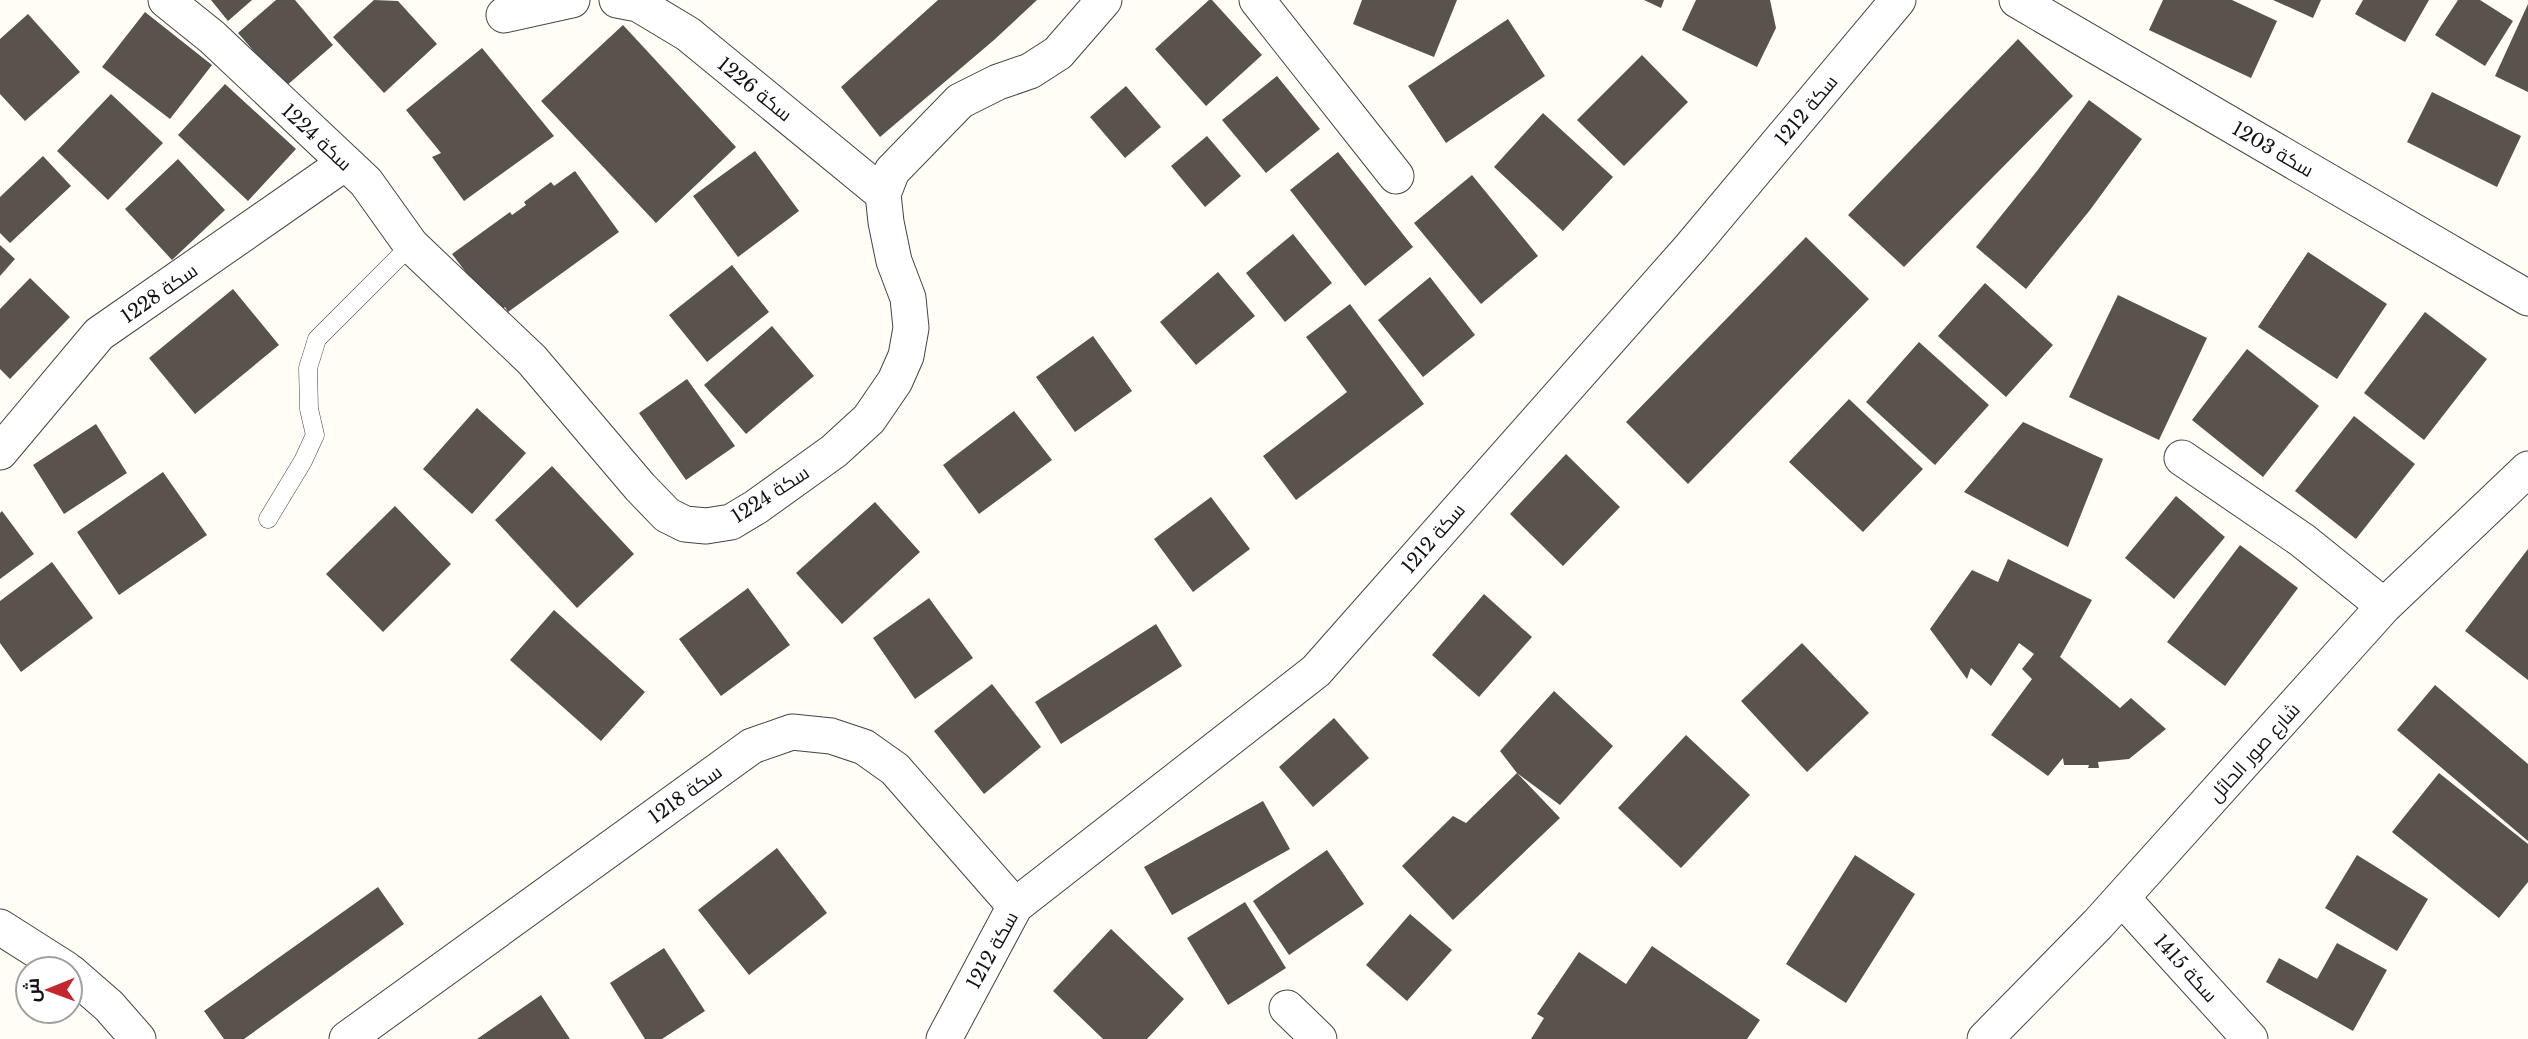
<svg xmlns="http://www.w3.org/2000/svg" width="2528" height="1039" font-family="'Libre Baskerville',Cairo,serif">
	<rect width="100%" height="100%" fill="#fffdf5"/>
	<path fill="#5a524d" d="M 211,0 L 252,0 L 228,21 Z
		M 276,0 L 295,0 L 333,45 L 285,87 L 238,33 Z
		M 374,0 L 398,1 L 437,44 L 384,93 L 333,37 Z
		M 938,0 L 1037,0 L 994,40 L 880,137 L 841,87 Z
		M 1209,0 L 1212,0 L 1262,55 L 1206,106 L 1155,49 Z
		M 1362,0 L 1457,0 L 1434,57 L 1353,24 Z
		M 1644,0 L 1664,0 L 1661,8 Z
		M 1696,0 L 1770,0 L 1776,28 L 1757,67 L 1682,30 Z
		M 2163,0 L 2232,0 L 2277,21 L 2251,78 L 2149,30 Z
		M 2273,0 L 2321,0 L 2313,18 Z
		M 2363,0 L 2429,0 L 2405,42 L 2355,14 Z
		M 2458,0 L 2480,0 L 2513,21 L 2485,66 L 2435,35 Z
		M 2528,4 L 2528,92 L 2495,76 Z
		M 145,12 L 212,65 L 170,119 L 102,67 Z
		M 28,14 L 80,72 L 25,121 L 0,94 L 0,39 Z
		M 1508,19 L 1545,76 L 1446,143 L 1408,86 Z
		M 623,25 L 736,147 L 656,223 L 541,101 Z
		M 2018,39 L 2073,96 L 1904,267 L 1848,215 Z
		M 482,48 L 554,136 L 464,201 L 432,157 L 441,153 L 406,110 Z
		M 1642,55 L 1688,102 L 1624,166 L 1577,120 Z
		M 1277,76 L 1320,129 L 1266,173 L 1222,120 Z
		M 225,84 L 296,149 L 248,201 L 178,135 Z
		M 1126,86 L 1161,127 L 1125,158 L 1090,117 Z
		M 2432,92 L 2521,136 L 2497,187 L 2407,142 Z
		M 111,94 L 163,143 L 108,200 L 57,151 Z
		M 2089,100 L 2142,139 L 2090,210 L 2026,289 L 1976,247 L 2037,171 Z
		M 1543,113 L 1613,177 L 1563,231 L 1494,167 Z
		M 1207,136 L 1241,176 L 1205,207 L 1171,166 Z
		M 755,151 L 799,211 L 738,257 L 693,196 Z
		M 1338,152 L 1413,247 L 1365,286 L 1290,190 Z
		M 43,156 L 71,186 L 10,243 L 0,233 L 0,197 Z
		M 178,159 L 225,210 L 172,260 L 125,209 Z
		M 575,171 L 619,232 L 508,312 L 505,307 L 497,313 L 452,254 L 510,212 L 512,215 L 526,205 L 524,202 L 551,182 L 554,186 Z
		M 1472,175 L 1538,256 L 1481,304 L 1414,223 Z
		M 1293,234 L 1332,283 L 1285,322 L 1246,273 Z
		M 1806,237 L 1869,299 L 1688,484 L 1626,422 Z
		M 0,245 L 15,259 L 0,276 Z
		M 2308,252 L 2387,304 L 2337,379 L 2258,327 Z
		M 732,265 L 769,312 L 707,362 L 669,315 Z
		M 1218,272 L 1255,316 L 1196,365 L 1160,322 Z
		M 1430,277 L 1475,335 L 1423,377 L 1378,320 Z
		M 30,278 L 70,317 L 10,379 L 0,369 L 0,309 Z
		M 1985,283 L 2053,345 L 2006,397 L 1938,336 Z
		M 233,289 L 279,345 L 195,414 L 149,358 Z
		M 2118,295 L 2207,338 L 2159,440 L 2069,397 Z
		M 1350,304 L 1424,404 L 1296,500 L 1263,456 L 1347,392 L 1306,337 Z
		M 2425,312 L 2487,359 L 2424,440 L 2364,393 Z
		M 772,326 L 814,376 L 746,434 L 704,385 Z
		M 1093,336 L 1132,391 L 1075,432 L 1036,377 Z
		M 1919,342 L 1989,405 L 1935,465 L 1866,402 Z
		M 2247,349 L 2319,406 L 2263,477 L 2192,420 Z
		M 687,379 L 735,446 L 686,480 L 639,413 Z
		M 1849,399 L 1923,469 L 1863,532 L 1789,462 Z
		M 477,408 L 526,453 L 472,514 L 423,469 Z
		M 1014,411 L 1052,460 L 979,514 L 943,465 Z
		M 2354,416 L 2415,464 L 2356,539 L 2295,491 Z
		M 2023,422 L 2103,459 L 2068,547 L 1964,492 Z
		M 96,424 L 127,473 L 64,514 L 33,465 Z
		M 1566,454 L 1620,507 L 1563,566 L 1510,514 Z
		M 552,466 L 634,554 L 577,608 L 495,520 Z
		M 163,472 L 207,535 L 119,595 L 77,532 Z
		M 2176,496 L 2225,537 L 2174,599 L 2125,558 Z
		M 1211,497 L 1250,549 L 1193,592 L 1154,539 Z
		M 875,502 L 920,552 L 842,624 L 796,573 Z
		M 395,506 L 451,564 L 383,632 L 326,574 Z
		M 2,511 L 34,554 L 0,579 L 0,513 Z
		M 2240,545 L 2298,588 L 2225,686 L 2167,642 Z
		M 2528,549 L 2528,680 L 2465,631 Z
		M 2008,559 L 2092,600 L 2060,657 L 2120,708 L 2131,698 L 2166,729 L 2129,759 L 2098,762 L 2099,768 L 2088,768 L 2089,765 L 2064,765 L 2063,758 L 2048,776 L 1991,735 L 2032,679 L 2022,669 L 2034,654 L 2019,643 L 1991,686 L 1971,668 L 1967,679 L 1930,629 L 1972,570 L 1998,582 Z
		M 52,562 L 93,618 L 21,672 L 0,643 L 0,601 Z
		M 748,588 L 790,645 L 721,696 L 679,639 Z
		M 1484,594 L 1532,637 L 1479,697 L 1432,655 Z
		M 929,598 L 973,658 L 915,699 L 873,638 Z
		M 554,610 L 645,692 L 601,741 L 510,660 Z
		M 1156,624 L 1182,666 L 1061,744 L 1035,702 Z
		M 1802,643 L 1869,713 L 1807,772 L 1741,701 Z
		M 992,684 L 1041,747 L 984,794 L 934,731 Z
		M 2435,685 L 2528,764 L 2528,841 L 2397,730 Z
		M 1554,691 L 1613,746 L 1560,805 L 1517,773 L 1500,751 Z
		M 1334,718 L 1369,758 L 1313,807 L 1279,767 Z
		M 1686,735 L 1750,795 L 1681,868 L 1618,808 Z
		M 1517,773 L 1560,818 L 1453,920 L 1402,866 L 1453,816 L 1466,823 Z
		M 2439,773 L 2528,844 L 2528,882 L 2499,918 L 2392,832 Z
		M 1263,801 L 1290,849 L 1172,915 L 1144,867 Z
		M 777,848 L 827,913 L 749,975 L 698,910 Z
		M 1327,850 L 1364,904 L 1289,955 L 1253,901 Z
		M 1855,855 L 1915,894 L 1846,1003 L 1786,964 Z
		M 2357,855 L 2428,899 L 2397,951 L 2325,908 Z
		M 378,887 L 404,924 L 244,1039 L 224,1039 L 204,1011 Z
		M 1245,902 L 1286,968 L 1228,1005 L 1187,938 Z
		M 1410,914 L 1452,950 L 1407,1001 L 1366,965 Z
		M 1111,929 L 1184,999 L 1147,1039 L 1103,1039 L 1053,991 Z
		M 2337,943 L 2387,970 L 2353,1031 L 2266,982 L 2279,958 L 2317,979 Z
		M 1652,946 L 1760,1020 L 1747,1039 L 1531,1039 L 1544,1018 L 1537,1014 L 1579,952 L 1626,984 Z
		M 664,948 L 705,1011 L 662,1039 L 645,1039 L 610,983 Z
		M 541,995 L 570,1039 L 477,1039 Z"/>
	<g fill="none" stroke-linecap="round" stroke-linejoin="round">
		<defs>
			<path id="service" d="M 268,519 L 303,461 L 315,435 L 309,409 L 308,368 L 317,339 L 411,245"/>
			<path id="minor" d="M 166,0 L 212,37 L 366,182 L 411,245 L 532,360 L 640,487 L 667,515 L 685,524 L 706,526 L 731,522 L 756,507 L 834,451 L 869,419 L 895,381 L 906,356 L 911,328 L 908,298 L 894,261 L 886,222 L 883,194 L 892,171 L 960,101 L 998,82 L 1030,71 L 1058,53 L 1104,0
				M 617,0 L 638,4 L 688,34 L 883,194
				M 1257,0 L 1396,176
				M 2017,0 L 2528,298
				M 504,15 L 572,0
				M 0,452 L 99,334 L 345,163
				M 2182,458 L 2302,540 L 2384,606
				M 2122,898 L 2250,1039
				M 0,927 L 66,969
				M 70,972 L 109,1006 L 138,1039
				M 1287,1008 L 1319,1039
				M 347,1039 L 752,746 L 792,732 L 831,736 L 864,747 L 895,769 L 1015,906
				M 944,1039 L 1015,906 L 1316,671 L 1691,247 L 1898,0
				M 1985,1039 L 2098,924 L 2384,606 L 2528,469"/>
		</defs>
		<use href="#service" stroke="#444" stroke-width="19"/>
		<use href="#minor" stroke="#444" stroke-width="37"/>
		<use href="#service" stroke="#fff" stroke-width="18"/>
		<use href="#minor" stroke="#fff" stroke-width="35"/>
	</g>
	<g text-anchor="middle" stroke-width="7" stroke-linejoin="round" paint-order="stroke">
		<g font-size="19" fill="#111" stroke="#fff">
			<text transform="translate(755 89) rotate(39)" y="7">سكة 1226</text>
			<text transform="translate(1806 110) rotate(-50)" y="7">سكة 1212</text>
			<text transform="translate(317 137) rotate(43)" y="7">سكة 1224</text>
			<text transform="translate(2273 149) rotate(30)" y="7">سكة 1203</text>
			<text transform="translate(159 293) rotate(-35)" y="7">سكة 1228</text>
			<text transform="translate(770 494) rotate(-33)" y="7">سكة 1224</text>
			<text transform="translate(1433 538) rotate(-49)" y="7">سكة 1212</text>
			<text transform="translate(2254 752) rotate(-48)" y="7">شارع صور الحائل</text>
			<text transform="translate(685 794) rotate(-36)" y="7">سكة 1218</text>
			<text transform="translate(992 950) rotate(-61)" y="7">سكة 1212</text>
			<text transform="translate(2186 968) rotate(48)" y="7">سكة 1415</text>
		</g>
	</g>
	<g transform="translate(49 990) rotate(269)"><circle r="33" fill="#ffffff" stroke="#a0a0a0" stroke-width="2"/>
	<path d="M0-5L12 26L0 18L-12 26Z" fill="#c4262e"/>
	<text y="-10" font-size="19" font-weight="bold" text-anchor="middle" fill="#111111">ش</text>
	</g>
</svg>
